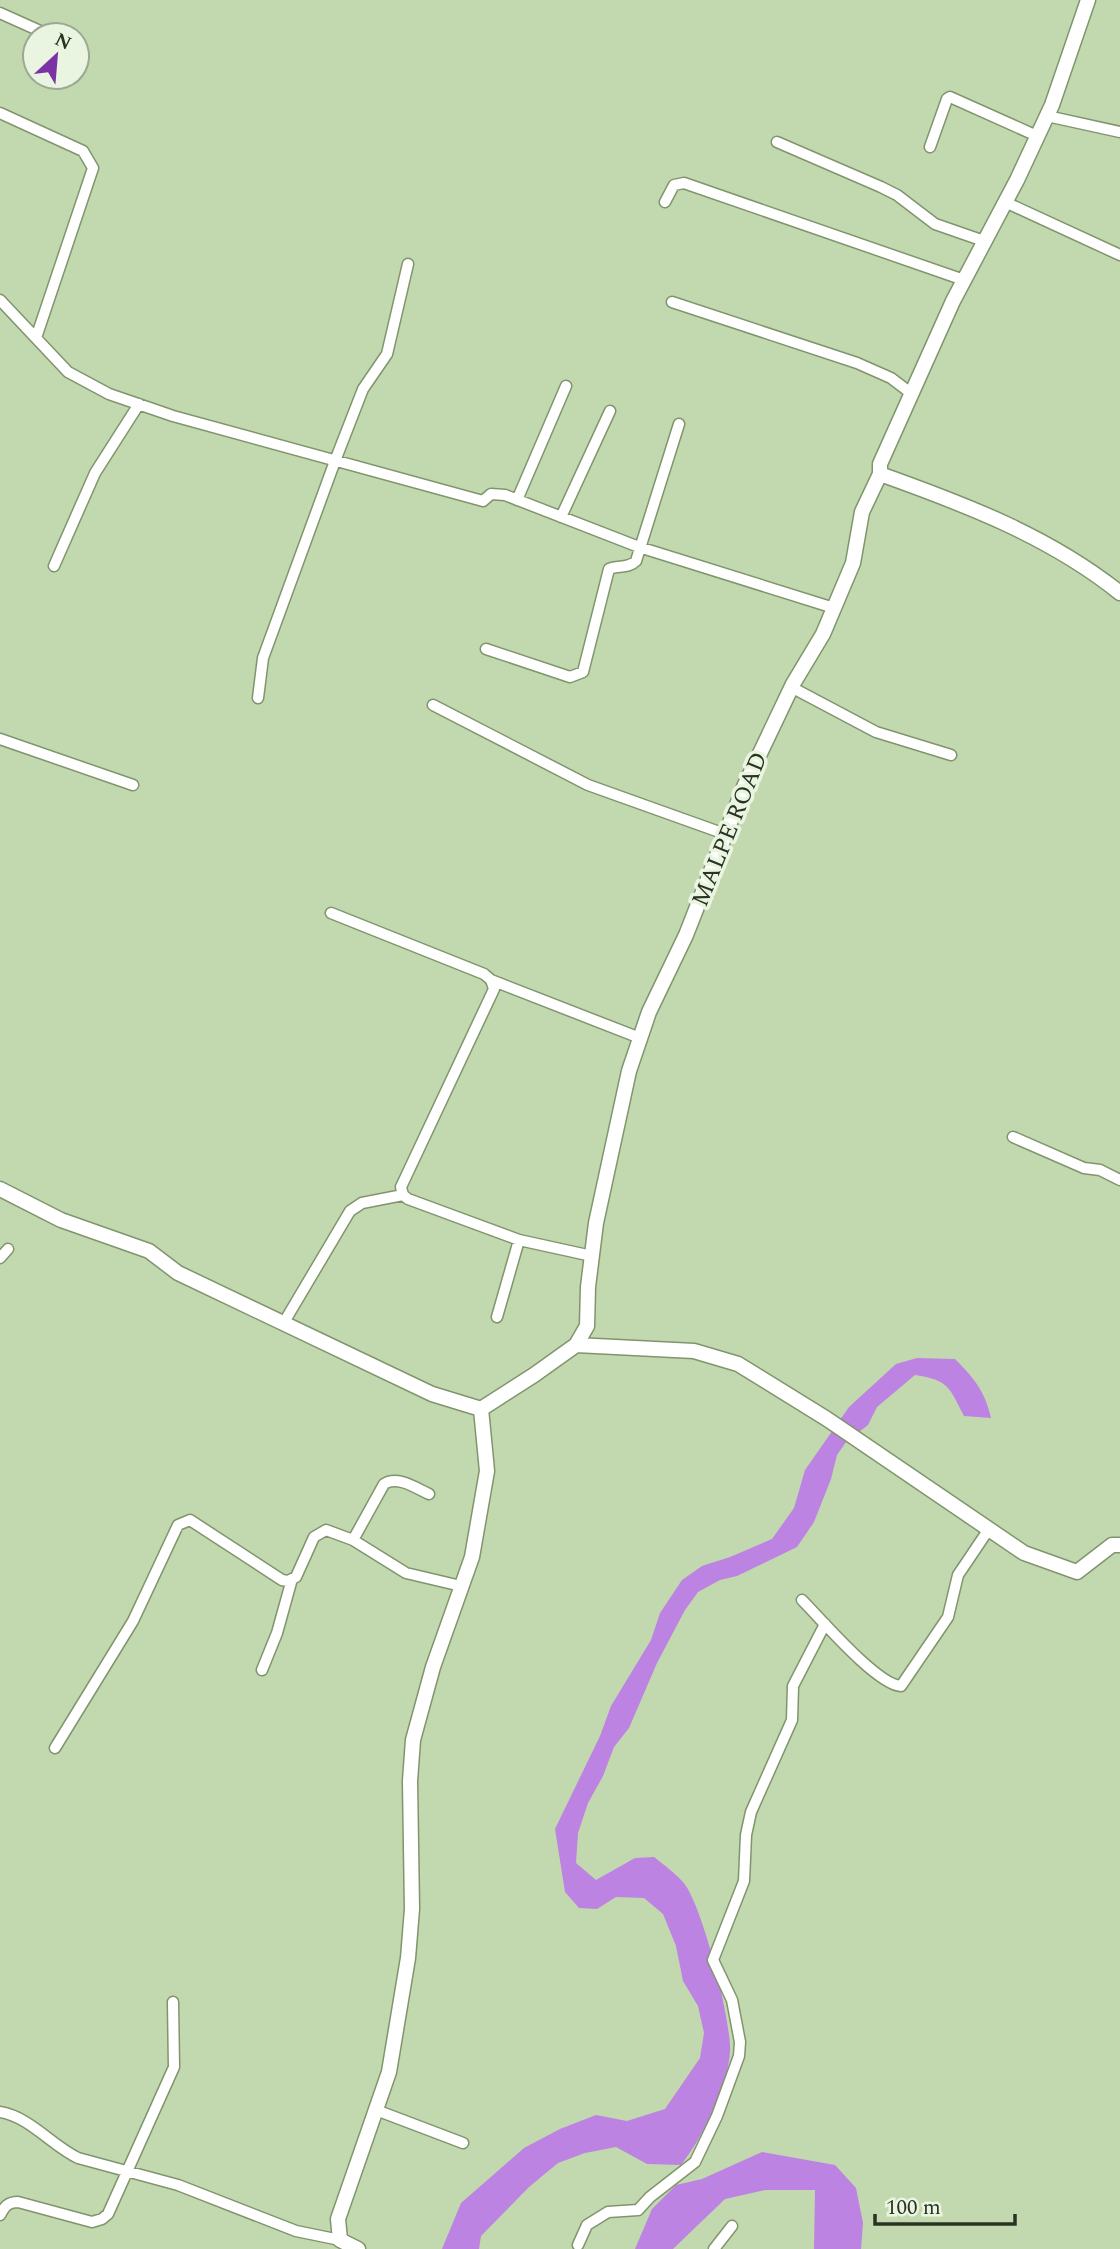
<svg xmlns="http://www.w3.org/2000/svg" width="1120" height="2249" font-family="Spectral,serif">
	<rect width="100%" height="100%" fill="#c2d8ae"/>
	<path fill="#bc83e3" d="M 917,1358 L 955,1359 C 974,1378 985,1391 991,1418 L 964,1416 C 949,1387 949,1380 915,1375 L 877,1407 L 868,1425 L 846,1442 L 837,1455 L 831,1479 L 814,1522 L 797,1547 L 737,1576 L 720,1580 L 698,1592 L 685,1610 L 657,1663 L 629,1728 L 614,1747 L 603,1776 L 588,1803 L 578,1833 L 576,1863 L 596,1880 L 635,1858 L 654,1857 C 664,1865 675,1873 683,1882 C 702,1903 732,2023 730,2052 C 728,2086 702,2139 681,2165 L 647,2164 L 616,2147 L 585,2153 L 558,2163 L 529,2187 L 481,2236 L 479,2249 L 442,2249 L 461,2203 L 524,2148 L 560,2129 L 596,2115 L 627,2121 L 665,2109 L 700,2058 L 704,2033 L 698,2006 L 683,1981 L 676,1946 L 663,1914 L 644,1898 L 616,1897 L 597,1909 L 579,1908 L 565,1892 L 555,1829 L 600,1736 L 611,1706 L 651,1640 L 660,1613 L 682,1580 L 702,1566 L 730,1557 L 772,1539 L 794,1508 L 805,1470 L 849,1407 L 896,1364 Z
		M 762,2152 L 835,2165 L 856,2188 L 863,2223 L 861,2249 L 814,2249 L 815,2190 L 765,2190 L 725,2199 L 673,2249 L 635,2249 L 652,2209 L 676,2185 L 702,2179 Z"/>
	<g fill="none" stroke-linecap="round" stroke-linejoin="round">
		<defs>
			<path id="street" d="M 0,13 L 49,35
				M 0,113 L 83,151 L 93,168 L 36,338
				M 1047,116 L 1120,132
				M 777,142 L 881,187 L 897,195 L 935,224 L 984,241
				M 930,147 L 947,99 L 950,97 L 1037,136
				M 665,202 L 674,185 L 684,183 L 964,280
				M 1005,202 L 1120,255
				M 0,300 L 68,372 L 109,394 L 173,416 L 483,501 L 491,494 L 505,495 L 639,547 L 834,608
				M 672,302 L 857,363 L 891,378 L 912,394
				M 517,500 L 566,386
				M 561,517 L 610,411
				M 54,566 L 95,473 L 139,404
				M 486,649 L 570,677 L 583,672 L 609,569 C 618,565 628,569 636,561 L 679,424
				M 791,687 L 876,732 L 951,755
				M 258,698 L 263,658 L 335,461 L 363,389 L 387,354 L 408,264
				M 433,705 L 588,785 L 725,834
				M 0,739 L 133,785
				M 331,913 L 484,974 L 491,980 L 494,989 L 401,1187 L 403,1195 L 408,1199 L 519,1240 L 592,1256
				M 491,980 L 640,1038
				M 1013,1137 L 1084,1168 L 1100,1170 L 1120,1180
				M 0,1258 L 8,1249
				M 497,1317 L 519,1240
				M 283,1324 L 350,1211 L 362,1203 L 403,1195
				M 353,1540 L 384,1484 C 397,1475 416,1488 429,1494
				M 802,1600 C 820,1618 877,1685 901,1686 L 948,1617 L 958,1575 L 989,1529
				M 262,1670 L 277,1633 L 292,1579
				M 55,1748 L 133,1621 L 178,1525 L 190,1520 L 282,1580 L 288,1581 L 296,1577 L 314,1537 L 326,1530 L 353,1540 L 406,1573 L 461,1586
				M 376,2110 L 463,2143
				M 0,2112 C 30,2117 51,2145 78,2158 L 178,2185 L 296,2231 L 340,2240
				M 0,2215 C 5,2206 8,2202 18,2202 L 92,2222 L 102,2219 L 108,2214 L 174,2067 L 173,2002
				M 578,2245 L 587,2225 L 608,2212 L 638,2210 L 650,2197 L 695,2162 L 717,2116 L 739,2056 L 740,2042 L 732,2000 L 713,1960 L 744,1881 L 746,1835 L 751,1812 L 792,1720 L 793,1686 L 825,1624
				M 714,2249 L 732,2226"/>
			<path id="secondary" d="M 880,474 L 880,464 L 953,301 L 1017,180 L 1052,105 L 1088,0
				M 0,1189 L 61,1220 L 149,1251 L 178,1273 L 432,1394 L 481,1409
				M 576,1345 L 694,1351 L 738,1364 L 827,1419 L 1024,1553 L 1077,1572 L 1112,1545 L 1120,1545
				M 481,1409 L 534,1375 L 576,1345 L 587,1326 L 588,1287 L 596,1223 L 629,1071 L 649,1012 L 686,935 L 744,787 L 793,684 L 823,634 L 853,563 L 862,512 L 880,474 C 964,504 1049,536 1120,593
				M 358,2249 L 340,2240 L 338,2219 L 389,2072 L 408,1958 L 412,1909 L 410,1781 L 413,1740 L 433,1667 L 472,1557 L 487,1471 L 481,1409"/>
		</defs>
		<use href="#street" stroke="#80956d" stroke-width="13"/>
		<use href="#secondary" stroke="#80956d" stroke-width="17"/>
		<use href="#street" stroke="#fff" stroke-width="10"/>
		<use href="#secondary" stroke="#fff" stroke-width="14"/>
	</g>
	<g text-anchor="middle" stroke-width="7" stroke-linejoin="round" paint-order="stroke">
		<g font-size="24" fill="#2a3222" stroke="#e9f5e0">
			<text transform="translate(729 829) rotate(-68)" y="8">MALPE ROAD</text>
		</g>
	</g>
	<g transform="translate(56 56) rotate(26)"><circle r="33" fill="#e9f5e0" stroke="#9da794" stroke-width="2"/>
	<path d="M0-5L12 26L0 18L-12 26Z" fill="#7b32a5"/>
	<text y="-10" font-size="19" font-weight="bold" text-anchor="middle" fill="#2a3222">N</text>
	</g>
	<path d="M875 2214v10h140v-10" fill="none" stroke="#2a3222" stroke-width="3.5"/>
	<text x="886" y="2214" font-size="21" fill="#2a3222" stroke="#e9f5e0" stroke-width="5" paint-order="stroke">100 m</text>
</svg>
